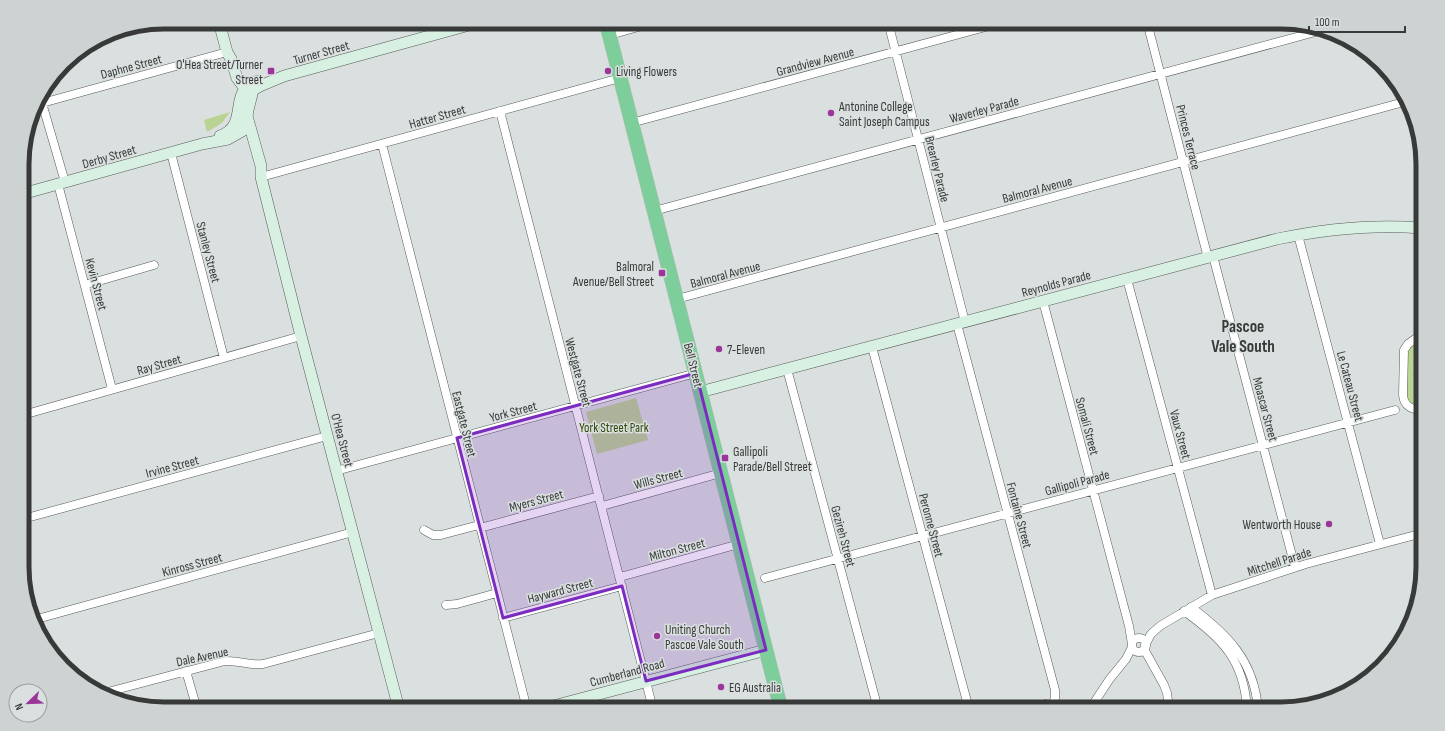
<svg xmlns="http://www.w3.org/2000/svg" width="1445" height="731" font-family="'Sofia Sans Condensed',sans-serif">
	<rect width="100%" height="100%" fill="#dae0df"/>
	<path fill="#b9d492" d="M 230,112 L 222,123 L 207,132 L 204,120 Z
		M 1422,338 L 1423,408 C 1418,407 1412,406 1409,402 C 1405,397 1405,356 1408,350 C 1412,345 1417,342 1422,338 Z
		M 636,398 L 648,440 L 597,454 L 586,412 Z"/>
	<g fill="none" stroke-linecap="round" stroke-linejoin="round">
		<path stroke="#4794cb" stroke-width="2" d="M 1385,657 L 1408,616 L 1412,613"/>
		<defs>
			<path id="street" d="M 888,22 L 965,322
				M 1147,22 L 1208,258
				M 610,35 L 656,22
				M 40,96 L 65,182
				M 42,103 L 227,52
				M 500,111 L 653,709
				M 631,123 L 1004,22
				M 382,144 L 527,709
				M 171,153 L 224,358
				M 261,177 L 620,78
				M 58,184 L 112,389
				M 654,211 L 1319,31
				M 1298,235 L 1380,544
				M 1213,256 L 1295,567
				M 1127,279 L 1212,595
				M 85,285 L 154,265
				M 677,299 L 1404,102
				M 1043,301 L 1129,626 L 1132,644
				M 957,324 L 1055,690 L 1055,698 L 1052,705 L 1057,709
				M 1422,334 L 1408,344 L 1404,350 L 1403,395 C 1404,407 1412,409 1423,411
				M 872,347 L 969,709
				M 787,369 L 878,709
				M 23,415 L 301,336
				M 336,471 L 696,373
				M 602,506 L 721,473
				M 23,519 L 327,436
				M 480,528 L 599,496
				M 424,530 L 433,535 L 441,535 L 479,525
				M 620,577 L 739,544
				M 765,578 L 1395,410
				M 446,605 L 457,604 L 497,593
				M 1191,607 C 1227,634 1254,660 1258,709
				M 1184,611 C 1222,638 1244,660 1247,709
				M 503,618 L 622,586
				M 37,619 L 353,532
				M1132 645a7 7 0 1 1 14 0a7 7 0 1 1-14 0Z
				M 1145,645 L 1151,634 L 1160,626 L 1212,595 L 1306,564 L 1423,533
				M 1144,649 L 1164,685 L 1167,693 L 1169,709
				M 186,671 L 197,709
				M 100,694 L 225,661 C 238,660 250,666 263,664 L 379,633
				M 1026,709 L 1045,704 L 1052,705
				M 1090,709 L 1109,680 L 1126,659 L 1132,647"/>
			<path id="secondary" d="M 219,22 L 227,52 L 231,59 L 237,78 L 249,94
				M 247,116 L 261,166 L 261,177 L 301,336 L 399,709
				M 220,136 C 251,125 226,91 258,81
				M 22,194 L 202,144 L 228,139 L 242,131 L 246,124 L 248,110 L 253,90 L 260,86 L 284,76 L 480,22
				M 700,392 L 1277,239 C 1325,229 1373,224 1422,228
				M 542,709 L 766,650"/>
			<path id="highway" d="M 606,22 L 781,709"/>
		</defs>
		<use href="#street" stroke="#565b5a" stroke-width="9"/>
		<use href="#secondary" stroke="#565b5a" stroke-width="12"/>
		<use href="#highway" stroke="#bbbcbc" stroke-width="15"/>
		<use href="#street" stroke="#fff" stroke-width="8"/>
		<use href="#secondary" stroke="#d8f0e1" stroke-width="11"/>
		<use href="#highway" stroke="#7ece9c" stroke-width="14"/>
	</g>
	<path fill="#7b2cbf" fill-opacity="0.2" stroke="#7b2cbf" stroke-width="3" stroke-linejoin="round" d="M 696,373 L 766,650 L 646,681 L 622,586 L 503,618 L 457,438 Z"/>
	<g fill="#9c3599" stroke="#dae0df" stroke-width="1.5">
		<rect x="267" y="67" width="8" height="8" rx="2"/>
		<circle cx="608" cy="71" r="4"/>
		<circle cx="831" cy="113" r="4"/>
		<rect x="658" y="269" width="8" height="8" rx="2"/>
		<circle cx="719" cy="349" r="4"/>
		<rect x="721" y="454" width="8" height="8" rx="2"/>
		<circle cx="1329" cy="524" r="4"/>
		<circle cx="657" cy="636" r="4"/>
		<circle cx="721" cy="687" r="4"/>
	</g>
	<g text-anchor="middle" stroke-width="3" stroke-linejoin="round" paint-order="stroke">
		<g font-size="13" fill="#373a39" stroke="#dae0df">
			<text transform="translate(321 52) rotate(-16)" y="5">Turner Street</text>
			<text transform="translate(815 61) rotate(-15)" y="5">Grandview Avenue</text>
			<text transform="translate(131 66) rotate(-15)" y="5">Daphne Street</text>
			<text transform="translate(984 109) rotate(-15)" y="5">Waverley Parade</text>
			<text transform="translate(437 116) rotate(-16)" y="5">Hatter Street</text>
			<text transform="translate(1189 137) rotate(76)" y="5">Princes Terrace</text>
			<text transform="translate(109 156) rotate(-16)" y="5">Derby Street</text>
			<text transform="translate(938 169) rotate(76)" y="5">Brearley Parade</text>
			<text transform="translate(1037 189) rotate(-15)" y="5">Balmoral Avenue</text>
			<text transform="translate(209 252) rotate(75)" y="5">Stanley Street</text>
			<text transform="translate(725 274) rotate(-15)" y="5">Balmoral Avenue</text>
			<text transform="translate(1056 283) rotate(-15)" y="5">Reynolds Parade</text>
			<text transform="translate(97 284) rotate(75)" y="5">Kevin Street</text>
			<text transform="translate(159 364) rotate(-16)" y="5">Ray Street</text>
			<text transform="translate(694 365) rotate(76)" y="5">Bell Street</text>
			<text transform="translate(579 372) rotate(75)" y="5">Westgate Street</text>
			<text transform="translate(1351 386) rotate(75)" y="5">Le Cateau Street</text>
			<text transform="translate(1266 409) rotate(75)" y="5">Moascar Street</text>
			<text transform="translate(513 411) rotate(-15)" y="5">York Street</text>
			<text transform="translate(465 424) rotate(76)" y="5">Eastgate Street</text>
			<text transform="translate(1088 426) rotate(75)" y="5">Somali Street</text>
			<text transform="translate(1181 434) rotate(75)" y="5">Vaux Street</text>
			<text transform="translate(343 440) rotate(75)" y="5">O'Hea Street</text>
			<text transform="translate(172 466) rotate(-15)" y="5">Irvine Street</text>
			<text transform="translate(658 478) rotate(-15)" y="5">Wills Street</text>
			<text transform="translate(1077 482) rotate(-15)" y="5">Gallipoli Parade</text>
			<text transform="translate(536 500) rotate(-15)" y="5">Myers Street</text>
			<text transform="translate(1020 515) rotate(75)" y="5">Fontaine Street</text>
			<text transform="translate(932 525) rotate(75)" y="5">Peronne Street</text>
			<text transform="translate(844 536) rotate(75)" y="5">Gezireh Street</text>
			<text transform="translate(677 549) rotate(-15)" y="5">Milton Street</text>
			<text transform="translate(1279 561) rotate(-18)" y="5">Mitchell Parade</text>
			<text transform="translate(192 564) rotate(-15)" y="5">Kinross Street</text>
			<text transform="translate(560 590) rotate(-15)" y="5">Hayward Street</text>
			<text transform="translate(202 656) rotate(-12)" y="5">Dale Avenue</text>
			<text transform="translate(627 672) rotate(-15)" y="5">Cumberland Road</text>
		</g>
		<g font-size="13" fill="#373a39" stroke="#dae0df" text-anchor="start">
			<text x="263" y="69" text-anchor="end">O'Hea Street/Turner<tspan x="263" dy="15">Street</tspan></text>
			<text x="616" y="76">Living Flowers</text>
			<text x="839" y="111">Antonine College<tspan x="839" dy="15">Saint Joseph Campus</tspan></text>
			<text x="654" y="271" text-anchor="end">Balmoral<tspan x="654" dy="15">Avenue/Bell Street</tspan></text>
			<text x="727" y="354">7-Eleven</text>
			<text x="733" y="456">Gallipoli<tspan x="733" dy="15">Parade/Bell Street</tspan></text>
			<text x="1321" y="529" text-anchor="end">Wentworth House</text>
			<text x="665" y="634">Uniting Church<tspan x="665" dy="15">Pascoe Vale South</tspan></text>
			<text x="729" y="692">EG Australia</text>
		</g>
		<g font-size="13" fill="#324509" stroke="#dae0df">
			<text x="614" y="432">York Street Park</text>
		</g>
		<g font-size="17" font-weight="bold" fill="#373a39" stroke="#dae0df">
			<text x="1243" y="332">Pascoe<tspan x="1243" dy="20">Vale South</tspan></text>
		</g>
	</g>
	<path d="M0 0H1445V731H0ZM164 29H1281A135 135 0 0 1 1416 164V567A135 135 0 0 1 1281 702H164A135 135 0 0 1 29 567V164A135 135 0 0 1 164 29Z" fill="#cdd3d2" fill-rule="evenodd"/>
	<path fill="none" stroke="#373a39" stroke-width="5" d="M164 29H1281A135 135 0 0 1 1416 164V567A135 135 0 0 1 1281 702H164A135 135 0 0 1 29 567V164A135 135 0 0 1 164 29Z"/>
	<g transform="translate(28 703) rotate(247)"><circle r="19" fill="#dae0df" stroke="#999e9d"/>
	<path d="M0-3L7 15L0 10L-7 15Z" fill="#9c3599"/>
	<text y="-6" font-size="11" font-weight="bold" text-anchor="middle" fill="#373a39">N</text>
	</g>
	<path d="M1309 26v6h96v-6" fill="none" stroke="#373a39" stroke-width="2"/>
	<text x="1315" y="26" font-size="12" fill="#373a39" stroke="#dae0df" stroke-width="3" paint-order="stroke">100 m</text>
</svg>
